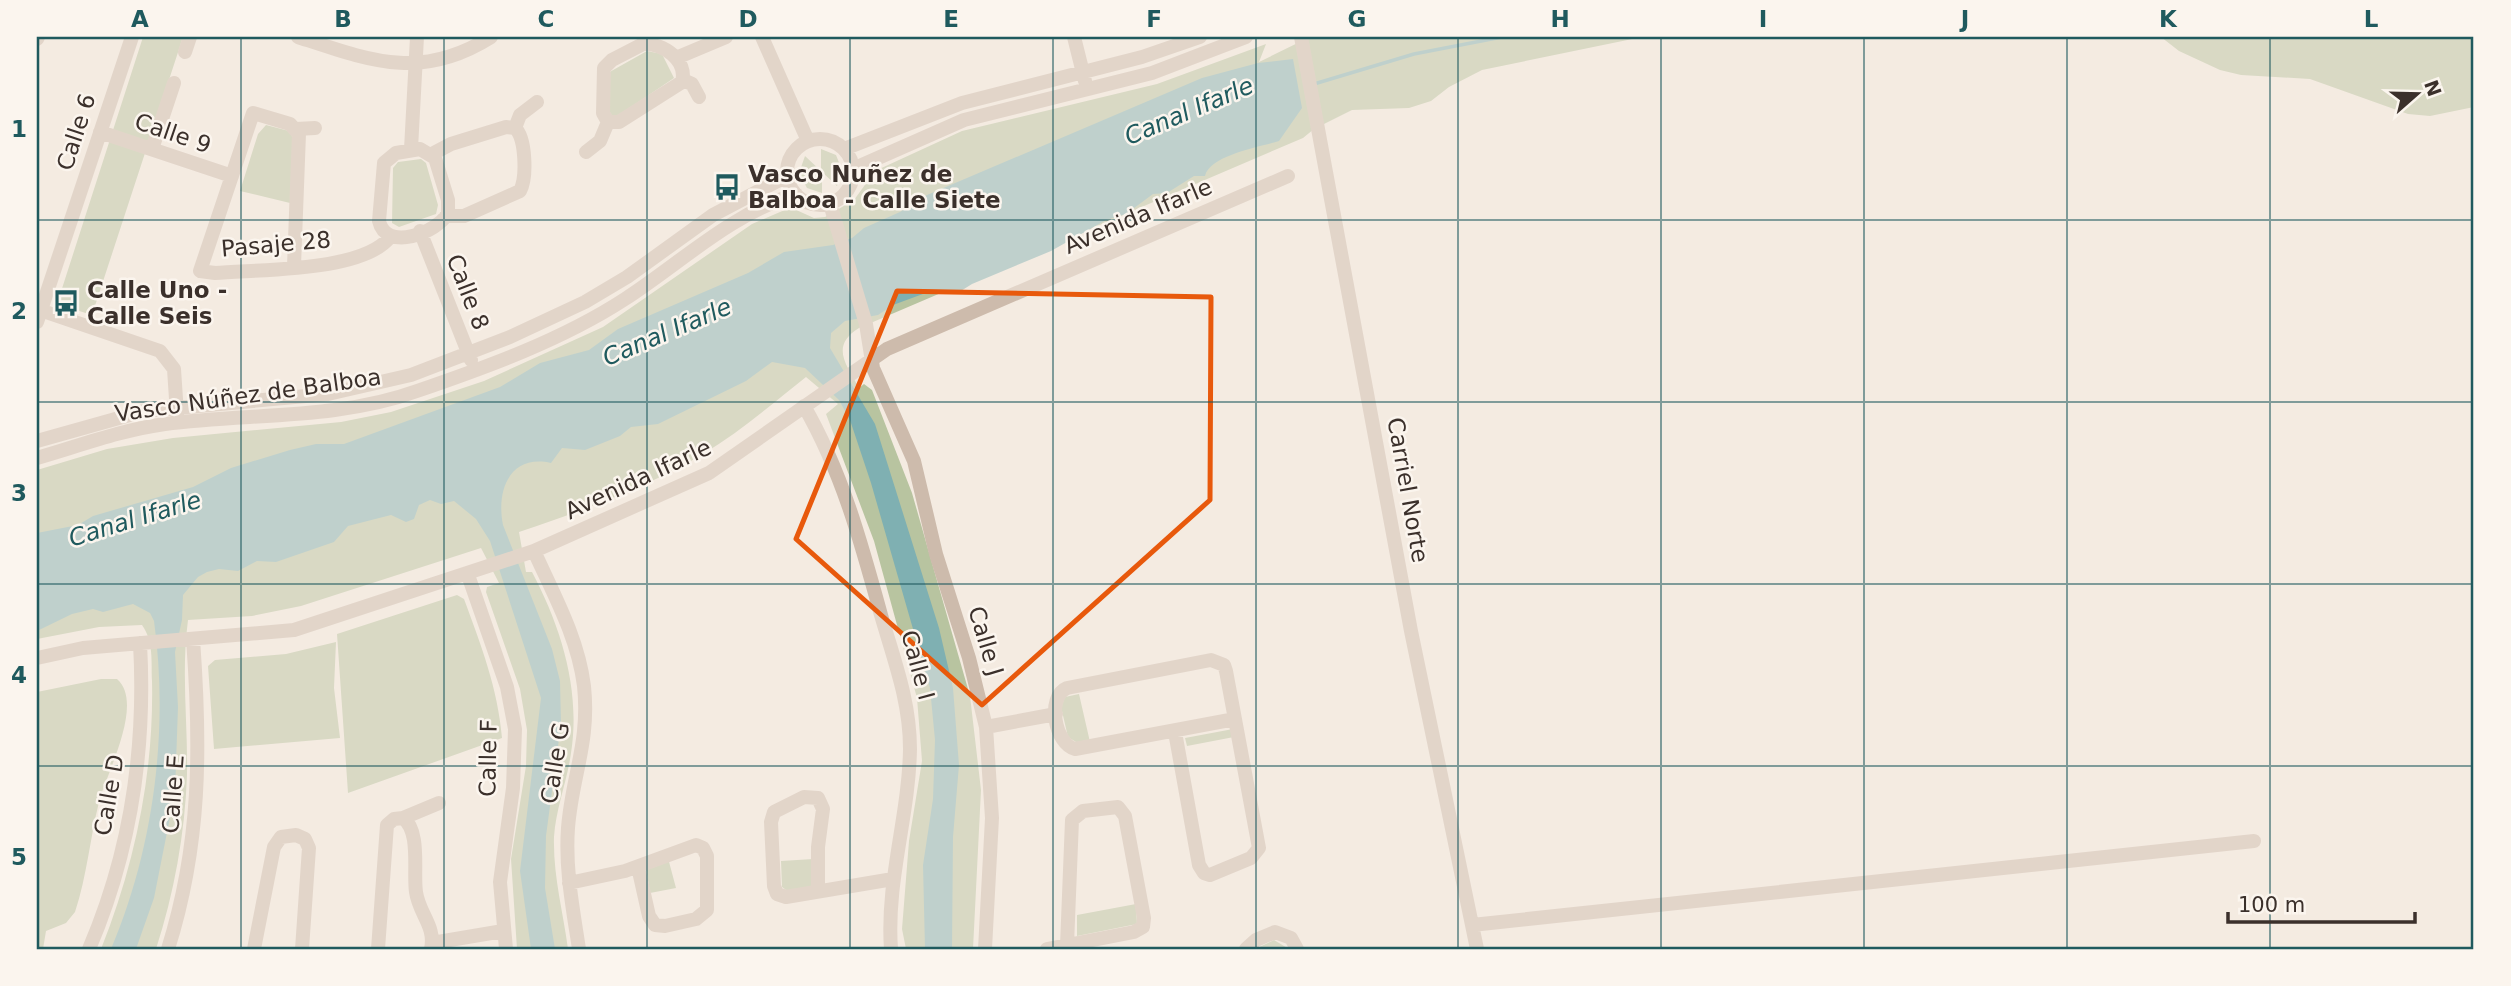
<svg xmlns="http://www.w3.org/2000/svg" width="2511" height="986" font-family="'DejaVu Sans',sans-serif">
	<rect width="100%" height="100%" fill="#f4ebe1"/>
	<path fill="#b8c4a0" d="M 143,37 L 183,37 L 92,315 L 57,304 Z
		M 1310,37 L 1642,37 L 1482,70 L 1449,87 L 1431,101 L 1409,108 L 1352,110 L 1314,129 L 1303,138 L 859,328 C 830,346 846,364 859,388 L 864,384 L 872,390 L 912,493 L 970,696 L 981,790 L 973,949 L 906,949 L 902,929 L 909,841 L 922,761 L 917,698 L 874,541 L 826,414 L 838,404 L 806,377 C 773,403 740,432 703,454 C 646,488 582,511 519,532 L 526,572 L 532,572 C 561,627 581,690 571,753 C 567,782 556,808 554,837 C 553,876 563,911 568,949 L 517,949 L 511,859 L 526,766 L 527,730 L 520,689 L 486,592 L 487,587 L 499,583 L 481,548 L 301,606 L 252,616 L 188,620 C 181,674 188,722 187,775 C 185,833 174,894 156,949 L 101,949 C 135,864 154,773 152,681 C 151,662 154,642 142,625 L 99,627 L 37,639 L 37,470 L 107,449 L 173,438 L 341,422 L 391,412 L 484,381 L 603,327 L 752,224 L 787,209 L 794,209 L 814,218 L 825,217 L 854,200 L 875,171 L 962,131 L 1157,84 L 1266,44 L 1259,62 Z
		M 2161,37 L 2474,37 L 2474,107 L 2430,116 L 2408,114 L 2310,79 L 2241,75 L 2220,70 L 2179,51 Z
		M 647,51 L 662,54 L 674,78 L 615,118 L 609,116 L 606,74 Z
		M 266,125 L 289,131 L 294,140 L 290,203 L 240,191 L 258,134 Z
		M 821,149 L 836,155 L 842,170 L 837,186 L 822,172 L 822,193 L 807,188 L 799,173 L 805,156 L 821,171 Z
		M 421,159 L 426,163 L 438,205 L 436,214 L 399,227 L 392,223 L 393,168 L 398,162 Z
		M 457,595 L 464,599 C 481,645 498,689 502,738 L 348,793 L 337,634 Z
		M 336,642 L 334,688 L 340,738 L 214,749 L 208,666 L 215,660 L 286,654 Z
		M 101,679 L 117,679 C 145,703 106,774 99,802 C 90,838 87,876 75,912 L 66,923 L 46,931 L 43,949 L 37,949 L 37,692 Z
		M 1079,694 L 1090,742 L 1076,742 L 1068,737 L 1061,707 L 1065,697 Z
		M 1233,729 L 1234,737 L 1187,746 L 1185,738 Z
		M 668,858 L 676,888 L 650,893 L 646,868 Z
		M 813,859 L 812,888 L 789,892 L 782,887 L 781,861 Z
		M 1136,904 L 1137,924 L 1077,936 L 1077,915 Z
		M 1274,940 L 1289,949 L 1255,949 Z"/>
	<path fill="#7fb0b2" d="M 1293,59 L 1302,108 L 1279,141 C 1260,147 1210,155 1205,176 L 1194,176 L 1167,193 L 1153,194 L 1126,214 L 1106,220 L 1051,251 L 972,284 L 956,294 L 931,291 L 893,305 L 878,315 L 845,321 L 831,333 L 830,348 L 875,424 L 939,628 L 953,688 L 959,765 L 953,837 L 952,949 L 925,949 L 923,865 L 933,799 L 935,740 L 930,688 L 871,483 L 850,420 L 839,400 L 805,368 L 772,362 L 746,381 L 658,424 L 631,427 L 620,436 L 585,450 L 562,448 L 551,463 C 510,454 496,490 503,525 L 552,649 L 560,681 L 561,724 L 546,836 L 545,888 L 555,949 L 531,949 L 520,871 L 541,698 L 490,541 L 476,519 L 454,501 L 441,504 L 430,500 L 419,505 L 414,519 L 406,522 L 391,515 L 348,526 L 334,542 L 276,562 L 257,561 L 238,571 L 219,569 L 207,572 L 198,577 L 183,595 L 182,620 L 175,652 L 178,707 L 175,792 L 154,898 L 136,949 L 111,949 C 154,848 169,729 154,621 L 150,613 L 133,604 L 103,612 L 93,609 L 72,614 L 37,631 L 37,533 L 78,525 L 93,516 L 193,487 L 231,468 L 290,450 L 316,444 L 344,444 L 500,387 L 540,363 L 589,350 L 618,329 L 748,273 L 784,252 L 833,245 L 852,238 L 864,228 L 900,212 L 927,195 L 1202,78 L 1258,63 Z"/>
	<g fill="none" stroke-linecap="round" stroke-linejoin="round">
		<path stroke="#7fb0b2" stroke-width="3.5" d="M 1314,84 L 1414,54 L 1502,37"/>
		<path stroke="#cdbbac" stroke-width="14" d="M 298,37 C 371,61 421,81 491,37
			M 762,37 L 808,141
			M 1074,37 L 1085,81
			M 1301,37 L 1411,631 L 1477,949
			M 37,39 L 38,37
			M 643,44 C 663,43 688,60 682,82 L 619,122 L 608,122 L 603,113 L 604,68 L 612,60 Z
			M 185,52 L 190,37
			M 676,58 L 726,37
			M 683,80 L 692,84 L 699,97
			M 515,128 L 520,115 L 537,102
			M 296,129 L 315,128
			M 100,132 L 232,176
			M787 172a33 33 0 1 1 66 0a33 33 0 1 1-66 0Z
			M 152,149 L 174,83
			M 411,149 L 417,37
			M 420,149 L 435,158 L 448,200 L 448,213 C 437,233 386,252 379,221 L 384,163 L 396,153 Z
			M 844,149 L 962,103 L 1142,57 L 1200,37
			M 586,152 L 600,141 L 608,122
			M 432,154 L 451,144 L 506,127 L 515,128
			M 853,169 L 964,120 L 1152,73 L 1246,37
			M 830,204 L 866,324 L 873,368 L 914,461 L 936,554 L 969,658 L 986,727 L 992,818 L 985,949
			M 446,216 L 464,216 L 520,191 C 527,178 526,138 515,128
			M 420,231 L 471,360
			M 294,266 L 299,134 L 290,124 L 253,113 L 200,271 L 215,273 C 259,269 363,272 390,237
			M 37,309 L 160,351 L 174,369 L 177,414
			M 37,322 L 132,37
			M 804,406 C 842,472 861,542 881,615 C 894,660 910,701 910,749 C 909,816 886,881 891,949
			M 37,441 L 144,411 L 328,394 L 411,375 L 510,337 L 585,302 L 627,277 L 713,215 L 787,176
			M 37,458 C 79,446 121,430 165,424 C 248,413 337,420 417,391 C 487,367 562,340 625,299 C 682,262 729,215 796,194
			M 534,551 C 554,595 578,638 584,686 C 590,742 572,776 568,828 C 565,869 573,909 579,949
			M 468,575 L 507,687 L 515,729 L 513,788 L 500,882 L 506,949
			M 37,658 L 83,648 L 294,630 L 534,551 L 709,473 L 887,349 L 1288,176
			M 986,727 L 1056,714
			M 1175,732 L 1199,865 L 1204,873 L 1210,875 L 1251,858 L 1259,848 L 1226,671 L 1224,665 L 1211,660 L 1067,688 C 1046,697 1055,744 1075,749 L 1235,719
			M 403,818 C 421,831 413,872 416,892 C 419,914 436,926 431,949
			M 569,883 L 625,871 L 696,845 L 703,848 L 707,856 L 707,910 L 696,919 L 665,926 L 655,925 L 649,916 L 638,867
			M 818,890 L 818,847 L 823,809 L 818,798 L 804,797 L 774,812 L 771,822 L 774,886 L 777,894 L 786,897 L 893,879
			M 1472,925 L 2254,841
			M 432,943 L 503,931
			M 89,949 C 131,851 146,749 140,643
			M 168,949 C 201,844 201,748 193,639
			M 254,949 L 274,847 L 281,837 L 296,835 L 305,839 L 309,848 L 302,949
			M 378,949 L 387,825 L 394,819 L 403,818 L 439,803
			M 1047,949 L 1134,932 L 1143,927 L 1144,918 L 1125,816 L 1118,807 L 1083,811 L 1072,820 L 1067,945
			M 1246,949 L 1256,940 L 1275,932 L 1291,938 L 1297,949"/>
	</g>
	<path d="M0 0H2511V986H0ZM 897,291 L 1211,297 L 1210,500 L 982,705 L 796,539 Z" fill="#f4ebe1" fill-opacity=".55" fill-rule="evenodd"/>
	<path fill="none" stroke="#e8590c" stroke-width="5" stroke-linejoin="round" d="M 897,291 L 1211,297 L 1210,500 L 982,705 L 796,539 Z"/>
	<path fill="none" stroke="#1f5a5e" stroke-width="2" stroke-opacity="0.55" d="M 241,37 L 241,949M 444,37 L 444,949M 647,37 L 647,949M 850,37 L 850,949M 1053,37 L 1053,949M 1256,37 L 1256,949M 1458,37 L 1458,949M 1661,37 L 1661,949M 1864,37 L 1864,949M 2067,37 L 2067,949M 2270,37 L 2270,949M 37,220 L 2474,220M 37,402 L 2474,402M 37,584 L 2474,584M 37,766 L 2474,766"/>
	<defs>
		<symbol id="bus-bare" viewBox="-9 -9 18 18"><path d="M-5-6H5V4H4V6H2V4H-2V6H-4V4H-5ZM-3.5-4V0h7V-4ZM-3.5 1.2v1.5H-2V1.2ZM2 1.2v1.5H3.5V1.2Z" fill="#1f5a5e" stroke="#fbf5ee" stroke-width="2.5" paint-order="stroke"/></symbol>
	</defs>
	<g fill-rule="evenodd">
		<use href="#bus-bare" x="708" y="168" width="38" height="38"/>
		<use href="#bus-bare" x="47" y="284" width="38" height="38"/>
	</g>
	<g text-anchor="middle" stroke-width="5" stroke-linejoin="round" paint-order="stroke">
		<g font-size="23" fill="#3b302b" stroke="#fbf5ee">
			<text transform="translate(76 132) rotate(-72)" y="8">Calle 6</text>
			<text transform="translate(173 133) rotate(19)" y="8">Calle 9</text>
			<text transform="translate(1138 216) rotate(-23)" y="8">Avenida Ifarle</text>
			<text transform="translate(276 244) rotate(-5)" y="8">Pasaje 28</text>
			<text transform="translate(468 292) rotate(69)" y="8">Calle 8</text>
			<text transform="translate(248 395) rotate(-8)" y="8">Vasco Núñez de Balboa</text>
			<text transform="translate(638 479) rotate(-25)" y="8">Avenida Ifarle</text>
			<text transform="translate(1408 490) rotate(80)" y="8">Carriel Norte</text>
			<text transform="translate(986 641) rotate(73)" y="8">Calle J</text>
			<text transform="translate(918 665) rotate(75)" y="8">Calle I</text>
			<text transform="translate(488 758) rotate(-89)" y="8">Calle F</text>
			<text transform="translate(555 763) rotate(-81)" y="8">Calle G</text>
			<text transform="translate(173 794) rotate(-86)" y="8">Calle E</text>
			<text transform="translate(109 795) rotate(-80)" y="8">Calle D</text>
		</g>
		<g font-size="23" font-weight="bold" fill="#3b302b" stroke="#fbf5ee" text-anchor="start">
			<text x="748" y="182">Vasco Nuñez de<tspan x="748" dy="26">Balboa - Calle Siete</tspan></text>
			<text x="87" y="298">Calle Uno -<tspan x="87" dy="26">Calle Seis</tspan></text>
		</g>
		<g font-size="24" font-style="italic" fill="#1f5a5e" stroke="#fbf5ee">
			<text transform="translate(1189 111) rotate(-23)" y="8">Canal Ifarle</text>
			<text transform="translate(667 332) rotate(-23)" y="8">Canal Ifarle</text>
			<text transform="translate(135 519) rotate(-17)" y="8">Canal Ifarle</text>
		</g>
	</g>
	<rect width="2511" height="986" fill="none" stroke="#fbf5ee" stroke-width="77"/>
	<g transform="translate(2417 94) rotate(70)" stroke="#fbf5ee" stroke-width="5" paint-order="stroke">
	<path d="M0-5L12 26L0 18L-12 26Z" fill="#3b302b"/>
	<text y="-10" font-size="19" font-weight="bold" text-anchor="middle" fill="#3b302b">N</text>
	</g>
	<path d="M2228 912v10h187v-10" fill="none" stroke="#3b302b" stroke-width="3.5"/>
	<text x="2238" y="912" font-size="21" fill="#3b302b" stroke="#fbf5ee" stroke-width="5" paint-order="stroke">100 m</text>
	<rect x="38" y="38" width="2434" height="910" fill="none" stroke="#1f5a5e" stroke-width="2.5"/>
	<g font-size="23" text-anchor="middle" font-weight="bold" fill="#1f5a5e">
		<text x="140" y="27">A</text>
		<text x="343" y="27">B</text>
		<text x="546" y="27">C</text>
		<text x="748" y="27">D</text>
		<text x="951" y="27">E</text>
		<text x="1154" y="27">F</text>
		<text x="1357" y="27">G</text>
		<text x="1560" y="27">H</text>
		<text x="1763" y="27">I</text>
		<text x="1965" y="27">J</text>
		<text x="2168" y="27">K</text>
		<text x="2371" y="27">L</text>
		<text x="19" y="137">1</text>
		<text x="19" y="319">2</text>
		<text x="19" y="501">3</text>
		<text x="19" y="683">4</text>
		<text x="19" y="865">5</text>
	</g>
</svg>
